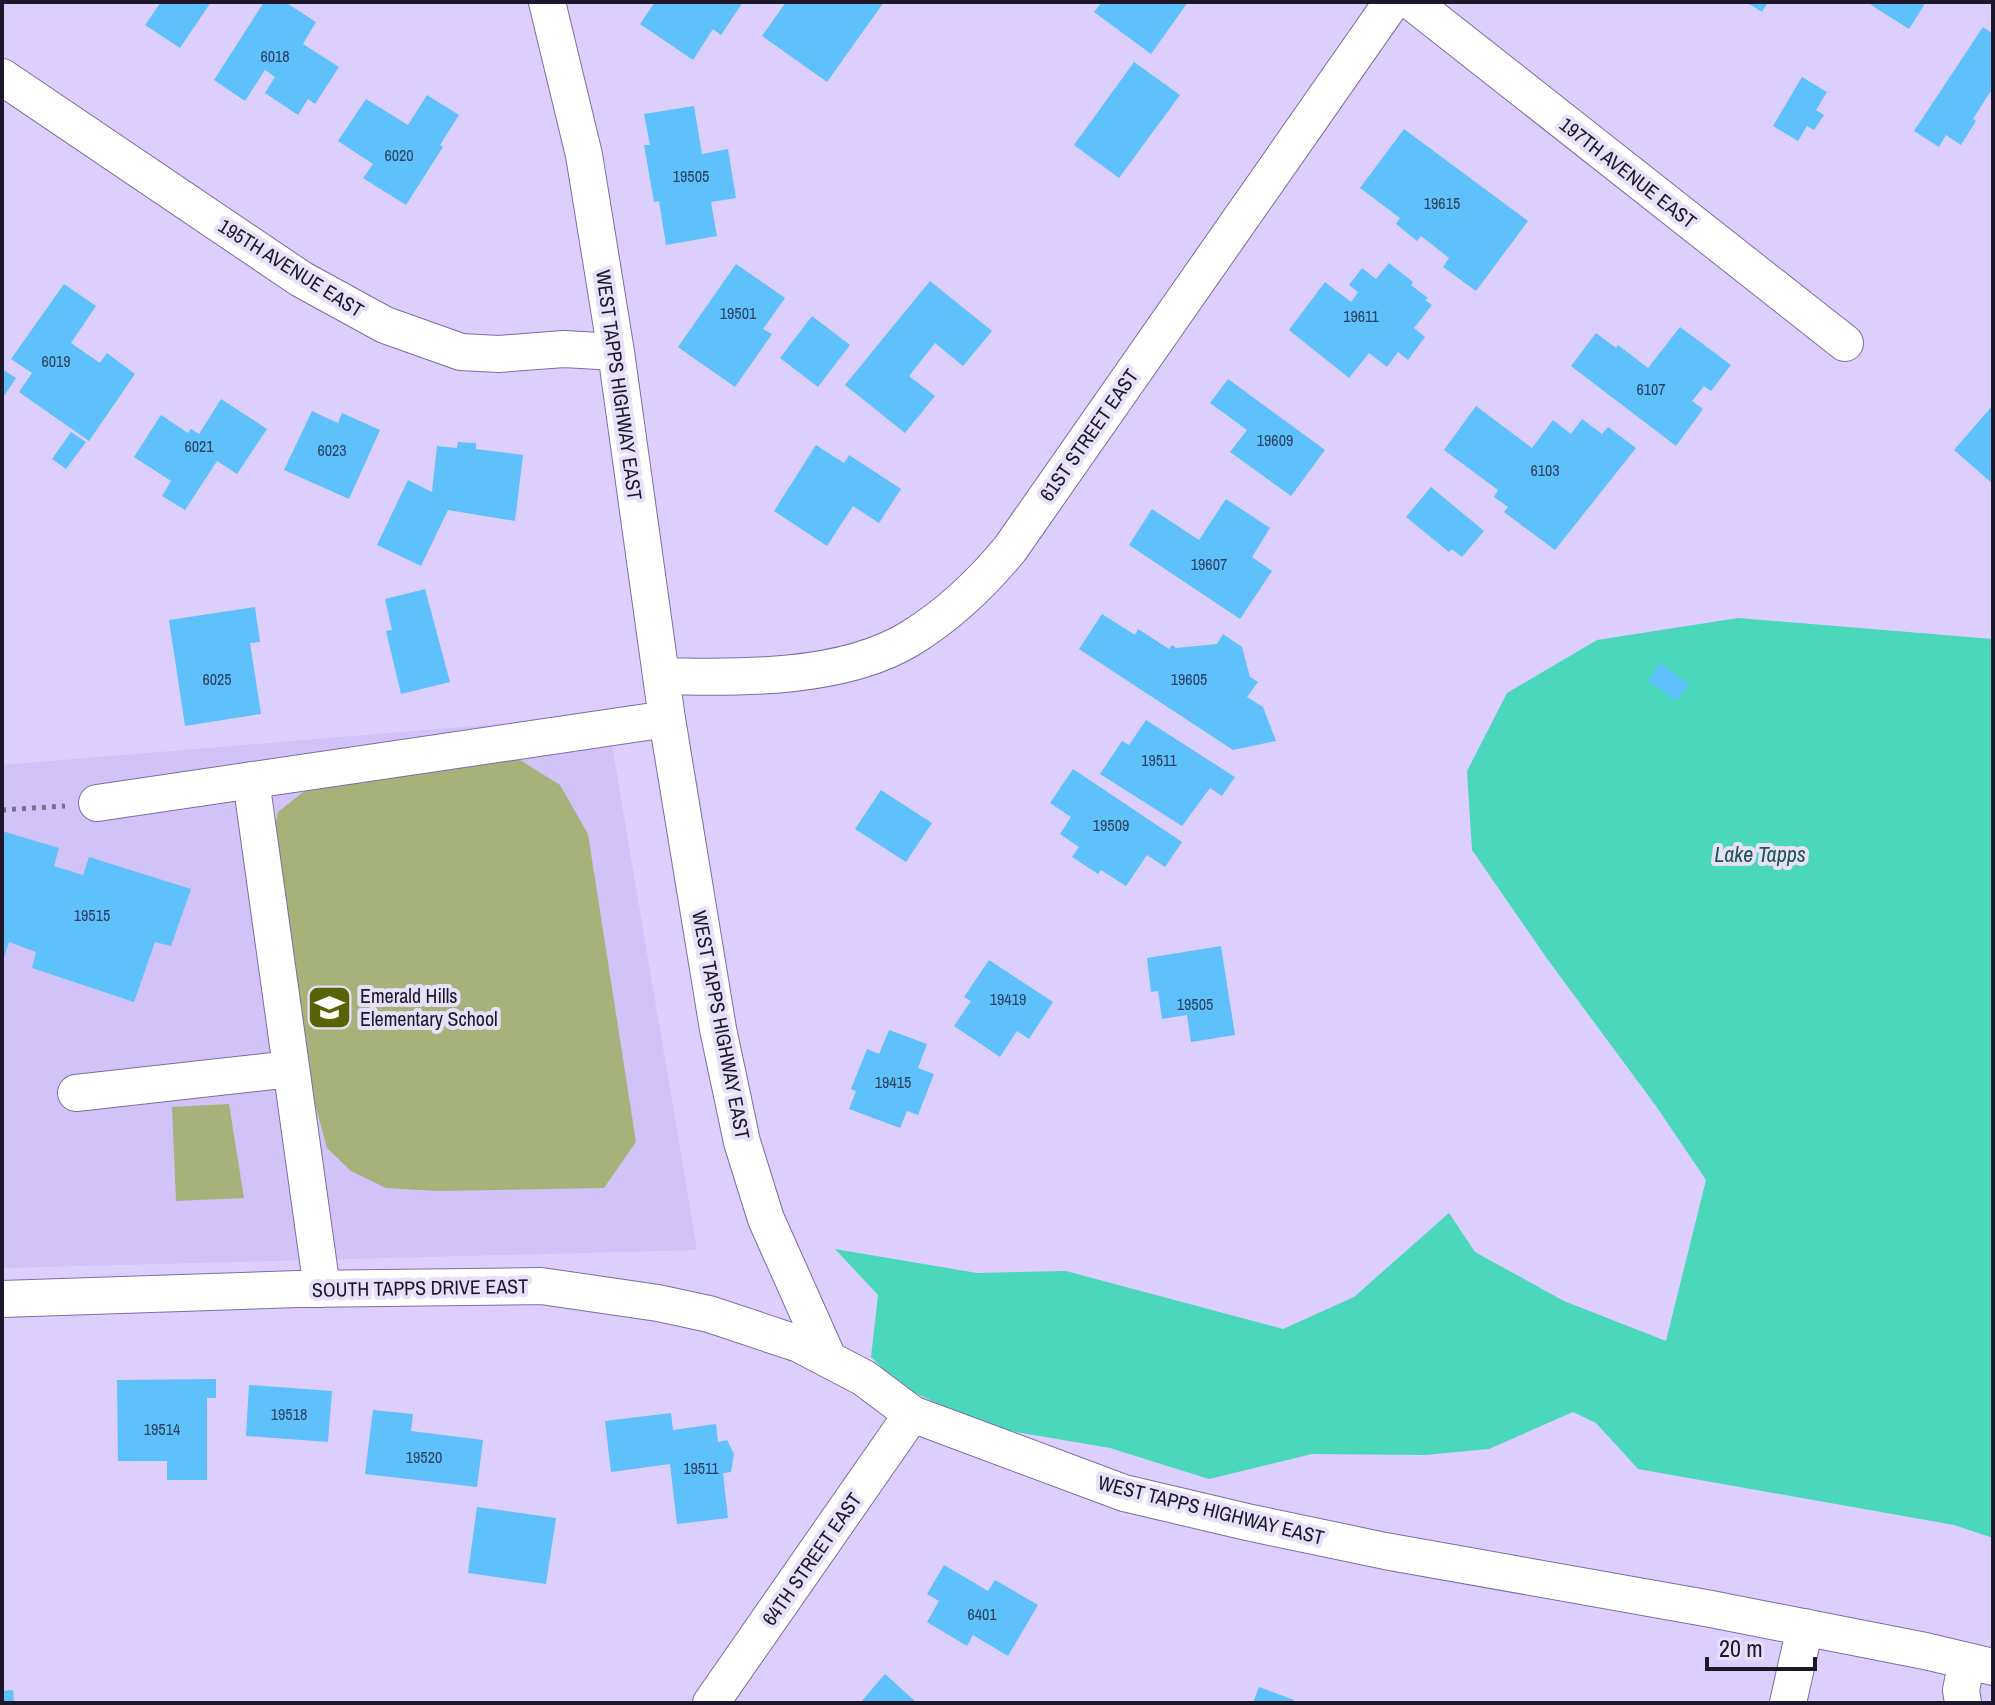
<svg xmlns="http://www.w3.org/2000/svg" width="1995" height="1705" font-family="'Archivo Narrow',sans-serif">
	<rect width="100%" height="100%" fill="#dccffe"/>
	<path fill="#d1c2f7" d="M 607,715 L 697,1250 L 2,1268 L 2,765 Z"/>
	<path fill="#a6b279" d="M 520,760 L 560,785 L 588,834 L 636,1142 L 604,1188 L 438,1191 L 386,1188 L 351,1171 L 327,1148 L 312,1093 L 274,832 L 278,812 L 307,789 L 381,762 Z
		M 229,1104 L 244,1198 L 176,1201 L 172,1107 Z"/>
	<path fill="#4bd7bc" d="M 1738,618 L 1993,639 L 1993,1538 L 1954,1525 L 1638,1469 L 1596,1423 L 1573,1412 L 1489,1449 L 1425,1455 L 1312,1454 L 1209,1479 L 1110,1448 L 986,1427 L 901,1386 L 871,1357 L 878,1295 L 835,1249 L 977,1273 L 1066,1271 L 1283,1329 L 1354,1297 L 1449,1213 L 1475,1252 L 1564,1301 L 1666,1341 L 1706,1180 L 1656,1106 L 1548,960 L 1472,850 L 1467,771 L 1507,693 L 1597,640 Z"/>
	<path fill="#5ec1fc" d="M 161,2 L 211,2 L 180,48 L 145,25 Z
		M 264,2 L 285,2 L 316,22 L 303,44 L 339,67 L 315,104 L 308,99 L 298,115 L 265,93 L 275,77 L 265,70 L 245,101 L 214,80 Z
		M 655,2 L 743,2 L 721,35 L 713,29 L 693,60 L 640,24 Z
		M 786,2 L 884,2 L 827,82 L 762,36 Z
		M 1102,2 L 1188,2 L 1151,54 L 1094,12 Z
		M 1746,2 L 1768,2 L 1762,12 Z
		M 1873,2 L 1926,2 L 1909,29 L 1871,5 Z
		M 1983,27 L 1993,34 L 1993,94 L 1990,92 L 1973,119 L 1976,121 L 1961,145 L 1946,135 L 1939,147 L 1914,131 Z
		M 1134,62 L 1180,95 L 1119,178 L 1074,145 Z
		M 1802,77 L 1827,92 L 1816,110 L 1824,115 L 1814,130 L 1807,126 L 1798,141 L 1773,126 Z
		M 427,95 L 459,115 L 440,145 L 443,147 L 406,205 L 363,178 L 373,164 L 338,141 L 366,99 L 408,125 Z
		M 694,106 L 702,154 L 728,149 L 736,198 L 711,202 L 717,236 L 666,245 L 659,201 L 654,202 L 644,145 L 650,145 L 644,114 Z
		M 1404,129 L 1528,221 L 1476,291 L 1443,267 L 1449,258 L 1421,236 L 1417,241 L 1396,224 L 1400,218 L 1360,188 Z
		M 1389,263 L 1413,282 L 1411,285 L 1428,298 L 1425,300 L 1432,305 L 1414,328 L 1425,337 L 1408,360 L 1398,352 L 1387,367 L 1369,353 L 1349,378 L 1289,330 L 1325,282 L 1351,302 L 1358,292 L 1349,285 L 1362,268 L 1376,279 Z
		M 736,264 L 785,298 L 763,329 L 772,334 L 735,387 L 678,347 Z
		M 930,281 L 992,331 L 963,366 L 935,343 L 909,376 L 935,396 L 905,433 L 845,385 Z
		M 64,284 L 96,306 L 71,343 L 100,363 L 107,353 L 135,374 L 89,441 L 19,392 L 32,373 L 11,359 Z
		M 812,316 L 850,345 L 818,387 L 780,358 Z
		M 1680,327 L 1731,365 L 1711,391 L 1704,386 L 1692,401 L 1703,409 L 1676,446 L 1571,366 L 1596,333 L 1616,348 L 1618,345 L 1648,368 Z
		M 2,369 L 16,378 L 2,399 Z
		M 1228,379 L 1325,450 L 1291,496 L 1230,452 L 1247,430 L 1210,403 Z
		M 221,399 L 267,429 L 237,474 L 217,461 L 185,510 L 162,496 L 171,481 L 134,457 L 161,415 L 188,433 L 191,429 L 199,434 Z
		M 1993,405 L 1993,484 L 1954,450 Z
		M 1476,406 L 1532,448 L 1553,420 L 1571,434 L 1582,419 L 1602,434 L 1608,427 L 1636,448 L 1555,550 L 1504,512 L 1508,507 L 1494,497 L 1498,490 L 1444,450 Z
		M 312,411 L 338,423 L 342,413 L 380,430 L 349,499 L 284,470 Z
		M 71,432 L 86,442 L 66,469 L 52,459 Z
		M 458,442 L 476,443 L 476,449 L 523,455 L 515,521 L 448,510 L 421,566 L 377,545 L 408,480 L 432,492 L 437,446 L 457,448 Z
		M 816,445 L 844,463 L 849,455 L 901,489 L 879,523 L 853,506 L 827,546 L 774,511 Z
		M 1431,487 L 1484,531 L 1462,557 L 1452,549 L 1449,552 L 1406,517 Z
		M 1226,499 L 1270,528 L 1252,557 L 1272,571 L 1240,619 L 1129,545 L 1152,509 L 1199,540 Z
		M 425,589 L 450,682 L 401,694 L 386,631 L 392,630 L 385,599 Z
		M 255,607 L 260,642 L 250,643 L 261,714 L 185,726 L 169,620 Z
		M 1102,614 L 1135,635 L 1138,629 L 1169,649 L 1172,645 L 1176,648 L 1217,644 L 1223,634 L 1242,647 L 1250,677 L 1258,682 L 1247,697 L 1263,707 L 1276,741 L 1233,750 L 1079,649 Z
		M 1660,663 L 1689,684 L 1676,701 L 1648,681 Z
		M 1146,720 L 1235,777 L 1222,796 L 1210,788 L 1182,826 L 1100,774 L 1122,741 L 1129,745 Z
		M 1073,769 L 1182,842 L 1165,867 L 1147,855 L 1126,886 L 1101,870 L 1098,874 L 1072,857 L 1079,847 L 1060,834 L 1071,817 L 1050,803 Z
		M 881,790 L 932,823 L 906,862 L 855,829 Z
		M 2,831 L 59,848 L 54,866 L 83,875 L 89,857 L 191,889 L 171,946 L 155,942 L 134,1002 L 32,968 L 36,952 L 9,942 L 2,963 Z
		M 1221,946 L 1235,1035 L 1191,1042 L 1187,1015 L 1162,1019 L 1158,991 L 1151,992 L 1147,958 Z
		M 989,960 L 1053,1002 L 1029,1039 L 1017,1031 L 1000,1057 L 954,1026 L 971,1001 L 964,997 Z
		M 889,1030 L 927,1044 L 918,1068 L 934,1074 L 918,1115 L 907,1111 L 900,1128 L 849,1109 L 856,1091 L 851,1089 L 867,1049 L 879,1054 Z
		M 216,1379 L 216,1398 L 207,1398 L 207,1480 L 167,1480 L 167,1461 L 118,1461 L 117,1380 Z
		M 249,1385 L 332,1391 L 328,1442 L 246,1436 Z
		M 373,1410 L 413,1414 L 411,1431 L 483,1440 L 477,1487 L 365,1474 Z
		M 671,1413 L 673,1430 L 716,1424 L 718,1442 L 727,1440 L 734,1454 L 731,1472 L 723,1473 L 728,1518 L 677,1524 L 670,1464 L 611,1472 L 605,1421 Z
		M 477,1507 L 556,1518 L 546,1584 L 468,1573 Z
		M 944,1565 L 988,1591 L 995,1580 L 1038,1605 L 1008,1656 L 973,1635 L 967,1646 L 927,1622 L 939,1601 L 927,1594 Z
		M 885,1674 L 917,1703 L 860,1703 Z
		M 1259,1687 L 1294,1700 L 1292,1703 L 1253,1703 Z
		M 13,1690 L 14,1703 L 2,1703 L 2,1691 Z"/>
	<g fill="none" stroke-linecap="round" stroke-linejoin="round">
		<defs>
			<path id="minor" d="M 547,2 L 584,155 L 616,352 L 667,719 L 718,1029 L 742,1142 L 766,1219 L 828,1358
				M 1412,2 L 1845,343
				M 2,77 L 301,279 L 385,325 L 461,352 L 499,354 L 564,349 L 616,352
				M 661,676 C 737,678 843,680 911,638 C 948,615 982,583 1010,549 L 1392,2
				M 251,780 L 322,1289
				M 97,803 L 667,719
				M 76,1093 L 291,1069
				M 2,1299 L 298,1289 L 541,1286 L 658,1303 L 709,1314 L 799,1344 L 864,1378 L 912,1414 L 1124,1493 L 1247,1522 L 1385,1551 L 1711,1609 L 1925,1651 L 1993,1667
				M 711,1703 L 912,1414
				M 1788,1703 L 1805,1627
				M 1963,1703 L 1961,1690 L 1967,1661"/>
		</defs>
		<use href="#minor" stroke="#7d6da2" stroke-width="38"/>
		<path stroke="#796f91" stroke-width="5" stroke-dasharray="4 6" stroke-linecap="butt" d="M 2,810 L 65,806"/>
		<use href="#minor" stroke="#fff" stroke-width="36"/>
	</g>
	<defs>
		<symbol id="school-square" viewBox="-11 -11 22 22"><rect x="-9" y="-9" width="18" height="18" rx="4" fill="#576304" stroke="#e6e0f8"/><path d="M0-5L7-2L0 1L-7-2ZM-4 1L0 2.5L4 1V4Q0 6-4 4Z" fill="#fff"/></symbol>
	</defs>
	<g fill-rule="evenodd">
		<use href="#school-square" x="304" y="982" width="51" height="51"/>
	</g>
	<g text-anchor="middle" stroke-width="8" stroke-linejoin="round" paint-order="stroke">
		<g font-size="16" fill="#2d4260">
			<text x="275" y="62">6018</text>
			<text x="399" y="161">6020</text>
			<text x="691" y="182">19505</text>
			<text x="1442" y="209">19615</text>
			<text x="738" y="319">19501</text>
			<text x="1361" y="322">19611</text>
			<text x="56" y="367">6019</text>
			<text x="1651" y="395">6107</text>
			<text x="1275" y="446">19609</text>
			<text x="199" y="452">6021</text>
			<text x="332" y="456">6023</text>
			<text x="1545" y="476">6103</text>
			<text x="1209" y="570">19607</text>
			<text x="217" y="685">6025</text>
			<text x="1189" y="685">19605</text>
			<text x="1159" y="766">19511</text>
			<text x="1111" y="831">19509</text>
			<text x="92" y="921">19515</text>
			<text x="1008" y="1005">19419</text>
			<text x="1195" y="1010">19505</text>
			<text x="893" y="1088">19415</text>
			<text x="289" y="1420">19518</text>
			<text x="162" y="1435">19514</text>
			<text x="424" y="1463">19520</text>
			<text x="701" y="1474">19511</text>
			<text x="982" y="1620">6401</text>
		</g>
		<g font-size="20" fill="#1d172c" stroke="#e6e0f8">
			<text transform="translate(1628 173) rotate(38)" y="7">197TH AVENUE EAST</text>
			<text transform="translate(291 268) rotate(32)" y="7">195TH AVENUE EAST</text>
			<text transform="translate(619 385) rotate(82)" y="7">WEST TAPPS HIGHWAY EAST</text>
			<text transform="translate(1089 435) rotate(-55)" y="7">61ST STREET EAST</text>
			<text transform="translate(721 1025) rotate(79)" y="7">WEST TAPPS HIGHWAY EAST</text>
			<text transform="translate(420 1288) rotate(-1)" y="7">SOUTH TAPPS DRIVE EAST</text>
			<text transform="translate(1211 1510) rotate(14)" y="7">WEST TAPPS HIGHWAY EAST</text>
			<text transform="translate(812 1559) rotate(-55)" y="7">64TH STREET EAST</text>
		</g>
		<g font-size="20" fill="#1d172c" stroke="#e6e0f8" text-anchor="start">
			<text x="360" y="1003">Emerald Hills<tspan x="360" dy="23">Elementary School</tspan></text>
		</g>
		<g font-size="22" font-style="italic" fill="#1c554a" stroke="#e6e0f8">
			<text x="1760" y="862">Lake Tapps</text>
		</g>
	</g>
	<rect width="1995" height="1705" fill="none" stroke="#1d172c" stroke-width="8"/>
	<path d="M1707 1657v12h108v-12" fill="none" stroke="#1d172c" stroke-width="4"/>
	<text x="1719" y="1657" font-size="24" fill="#1d172c" stroke="#e6e0f8" stroke-width="6" paint-order="stroke">20 m</text>
</svg>
